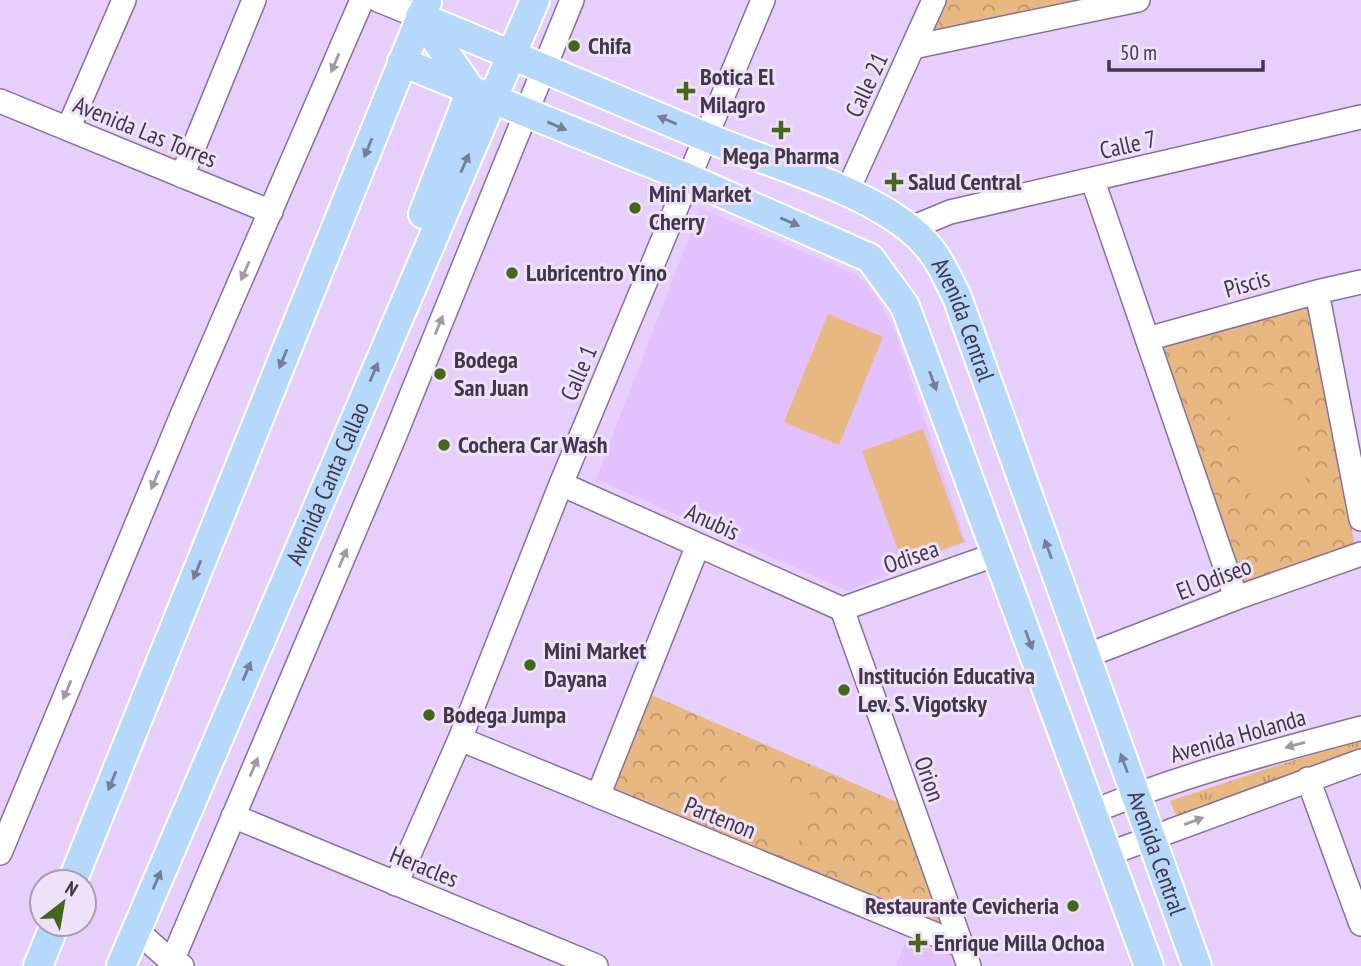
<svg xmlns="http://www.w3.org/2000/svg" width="1361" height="966" font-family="'PT Sans Narrow',sans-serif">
	<defs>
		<pattern id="grass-tufts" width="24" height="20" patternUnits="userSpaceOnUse" patternTransform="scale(1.75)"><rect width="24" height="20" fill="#e7b881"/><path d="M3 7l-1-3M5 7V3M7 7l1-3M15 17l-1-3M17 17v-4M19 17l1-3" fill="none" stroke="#bd966c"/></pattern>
		<pattern id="park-crowns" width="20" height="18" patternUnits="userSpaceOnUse" patternTransform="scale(1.75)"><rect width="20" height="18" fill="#e7b881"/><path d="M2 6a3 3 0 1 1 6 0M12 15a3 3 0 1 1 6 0" fill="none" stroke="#bd966c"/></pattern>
	</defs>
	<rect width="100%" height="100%" fill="#e7cffb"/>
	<path fill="#e3c1fe" d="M 700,208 L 858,275 L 874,293 L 894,328 L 966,542 L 848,591 L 596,479 Z
		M 909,934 L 952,953 L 957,966 L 896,966 Z"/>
	<path fill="url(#grass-tufts)" d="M 1361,738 L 1361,755 L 1176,815 L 1170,801 Z"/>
	<path fill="url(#park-crowns)" d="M 947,0 L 1082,0 L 933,33 Z
		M 1310,305 L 1355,546 L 1240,587 L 1159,347 Z
		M 647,693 L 899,803 L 945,929 L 608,789 Z"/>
	<path fill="#e7b881" d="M 828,314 L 883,337 L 839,445 L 784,422 Z
		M 1280,383 L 1308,487 L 1253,502 L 1224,397 Z
		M 923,429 L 964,542 L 903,564 L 862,451 Z
		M 733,763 L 817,797 L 795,851 L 711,816 Z"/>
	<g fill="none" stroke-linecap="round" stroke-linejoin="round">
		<defs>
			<path id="minor" d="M 378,0 L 420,17
				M 913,47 L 1138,0
				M 0,101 L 271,212
				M 68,129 L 124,0
				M 182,176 L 254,0
				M 1093,181 L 1236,598
				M 847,192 L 934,0
				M 909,229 L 950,212 L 1361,117
				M 1317,292 L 1361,519
				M 1147,339 L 1317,292 L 1361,282
				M 561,484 L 842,609
				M 842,609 L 969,966
				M 842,609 L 997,554
				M 1086,656 L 1236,598 L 1361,554
				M 460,739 L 961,945
				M 1308,779 L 1361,924
				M 598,796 L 698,545
				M 1092,812 C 1179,776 1271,752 1361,728
				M 233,816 L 596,966
				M 0,853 L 182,415 L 362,0
				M 1108,854 L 1361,761
				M 396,884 L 460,739 L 561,484 L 763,0
				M 136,930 L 172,962 L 182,966
				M 170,966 L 393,440 L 572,0"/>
			<g id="major">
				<path id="s1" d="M 420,17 C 516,56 610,97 706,137 C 770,164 854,185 909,228 C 936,250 942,267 957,297 L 1197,966"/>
				<path d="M 420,17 L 471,90 L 423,214"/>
				<path d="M 402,62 L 690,179 L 870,258 L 905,306 L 1149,966"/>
				<path d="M 72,882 L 427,2"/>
				<path d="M 38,966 L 55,924"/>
				<path id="s2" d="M 121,966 L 535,0"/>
			</g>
		</defs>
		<use href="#minor" stroke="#8a6e9f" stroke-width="26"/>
		<use href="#major" stroke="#fff" stroke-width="32"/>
		<use href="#minor" stroke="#fff" stroke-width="23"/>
		<use href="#major" stroke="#b5d8fb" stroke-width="28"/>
	</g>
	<defs><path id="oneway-solid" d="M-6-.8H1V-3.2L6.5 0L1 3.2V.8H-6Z" transform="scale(1.75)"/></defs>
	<g fill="#a09aa5">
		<use href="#oneway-solid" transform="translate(335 63) rotate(113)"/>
		<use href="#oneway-solid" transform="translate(245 271) rotate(114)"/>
		<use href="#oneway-solid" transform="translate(439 325) rotate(-68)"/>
		<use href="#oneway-solid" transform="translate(155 480) rotate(113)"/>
		<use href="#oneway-solid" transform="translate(343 558) rotate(-67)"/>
		<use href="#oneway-solid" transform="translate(67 690) rotate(113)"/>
		<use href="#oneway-solid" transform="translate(1295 745) rotate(165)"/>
		<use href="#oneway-solid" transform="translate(254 767) rotate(-67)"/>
		<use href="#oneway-solid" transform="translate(1194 821) rotate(-20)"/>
	</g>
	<g fill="#767f9a">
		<use href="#oneway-solid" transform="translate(667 120) rotate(-157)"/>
		<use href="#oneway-solid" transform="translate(557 126) rotate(23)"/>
		<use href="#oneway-solid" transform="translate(368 148) rotate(112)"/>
		<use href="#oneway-solid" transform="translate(465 163) rotate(-66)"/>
		<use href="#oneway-solid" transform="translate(790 222) rotate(23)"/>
		<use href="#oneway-solid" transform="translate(283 359) rotate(112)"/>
		<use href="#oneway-solid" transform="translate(374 372) rotate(-67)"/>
		<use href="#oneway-solid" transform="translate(933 381) rotate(70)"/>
		<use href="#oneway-solid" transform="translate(1048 549) rotate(-110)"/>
		<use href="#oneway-solid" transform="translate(197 570) rotate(112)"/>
		<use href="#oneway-solid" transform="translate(1029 640) rotate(70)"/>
		<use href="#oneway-solid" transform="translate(247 671) rotate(-67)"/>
		<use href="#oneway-solid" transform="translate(1124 763) rotate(-110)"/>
		<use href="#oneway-solid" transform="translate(112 781) rotate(112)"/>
		<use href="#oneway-solid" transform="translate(157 880) rotate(-67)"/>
	</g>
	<g fill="#46661c" stroke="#eee2f8" stroke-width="2.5">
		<circle cx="574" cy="46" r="7"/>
		<path d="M682.5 80.5h7v7h7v7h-7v7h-7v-7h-7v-7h7z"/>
		<path d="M777.5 119.5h7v7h7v7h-7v7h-7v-7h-7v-7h7z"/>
		<path d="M890.5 171.5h7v7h7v7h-7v7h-7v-7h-7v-7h7z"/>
		<circle cx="635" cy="208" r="7"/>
		<circle cx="512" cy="273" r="7"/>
		<circle cx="440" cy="374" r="7"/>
		<circle cx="444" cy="445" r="7"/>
		<circle cx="530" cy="665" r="7"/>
		<circle cx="844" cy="690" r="7"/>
		<circle cx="429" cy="715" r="7"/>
		<circle cx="1073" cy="906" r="7"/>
		<path d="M914.5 932.5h7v7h7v7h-7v7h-7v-7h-7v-7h7z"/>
	</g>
	<g text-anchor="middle" stroke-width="6" stroke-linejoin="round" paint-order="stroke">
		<g font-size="24" font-weight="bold" fill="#42364b" stroke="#eee2f8" text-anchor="start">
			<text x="588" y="54">Chifa</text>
			<text x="700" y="85">Botica El<tspan x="700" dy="28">Milagro</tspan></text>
			<text x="781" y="164" text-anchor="middle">Mega Pharma</text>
			<text x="908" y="190">Salud Central</text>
			<text x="649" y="202">Mini Market<tspan x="649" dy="28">Cherry</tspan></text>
			<text x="526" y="281">Lubricentro Yino</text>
			<text x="454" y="368">Bodega<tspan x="454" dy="28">San Juan</tspan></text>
			<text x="458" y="453">Cochera Car Wash</text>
			<text x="544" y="659">Mini Market<tspan x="544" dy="28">Dayana</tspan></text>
			<text x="858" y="684">Institución Educativa<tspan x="858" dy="28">Lev. S. Vigotsky</tspan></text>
			<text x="443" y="723">Bodega Jumpa</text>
			<text x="1059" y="914" text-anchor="end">Restaurante Cevicheria</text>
			<text x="934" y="951">Enrique Milla Ochoa</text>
		</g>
		<g font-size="24" fill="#42364b" stroke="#eee2f8">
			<text transform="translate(867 85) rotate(-65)" y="8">Calle 21</text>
			<text transform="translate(145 132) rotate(22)" y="8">Avenida Las Torres</text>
			<text transform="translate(1128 145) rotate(-13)" y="8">Calle 7</text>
			<text transform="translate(1247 284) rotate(-16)" y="8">Piscis</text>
			<text dy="8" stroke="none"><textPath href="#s1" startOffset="642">Avenida Central</textPath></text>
			<text transform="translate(579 373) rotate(-67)" y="8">Calle 1</text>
			<text dy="8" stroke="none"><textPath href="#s2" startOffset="525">Avenida Canta Callao</textPath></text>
			<text transform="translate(712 522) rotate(24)" y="8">Anubis</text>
			<text transform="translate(911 557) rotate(-19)" y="8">Odisea</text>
			<text transform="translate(1214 579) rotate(-21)" y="8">El Odiseo</text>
			<text transform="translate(1238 736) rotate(-16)" y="8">Avenida Holanda</text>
			<text transform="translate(929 779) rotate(70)" y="8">Orion</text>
			<text transform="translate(720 818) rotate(22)" y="8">Partenon</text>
			<text dy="8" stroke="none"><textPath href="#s1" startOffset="1209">Avenida Central</textPath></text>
			<text transform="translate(424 867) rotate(22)" y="8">Heracles</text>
		</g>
	</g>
	<g transform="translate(63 903) rotate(31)"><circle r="33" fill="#eee2f8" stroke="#a99db3" stroke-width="2"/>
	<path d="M0-5L12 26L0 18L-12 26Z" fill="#46661c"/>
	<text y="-10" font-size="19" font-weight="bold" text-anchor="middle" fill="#42364b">N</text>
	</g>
	<path d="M1109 60v10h154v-10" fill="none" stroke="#42364b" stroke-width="3.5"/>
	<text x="1120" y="60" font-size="21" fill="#42364b" stroke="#eee2f8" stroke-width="5" paint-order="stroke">50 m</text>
</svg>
